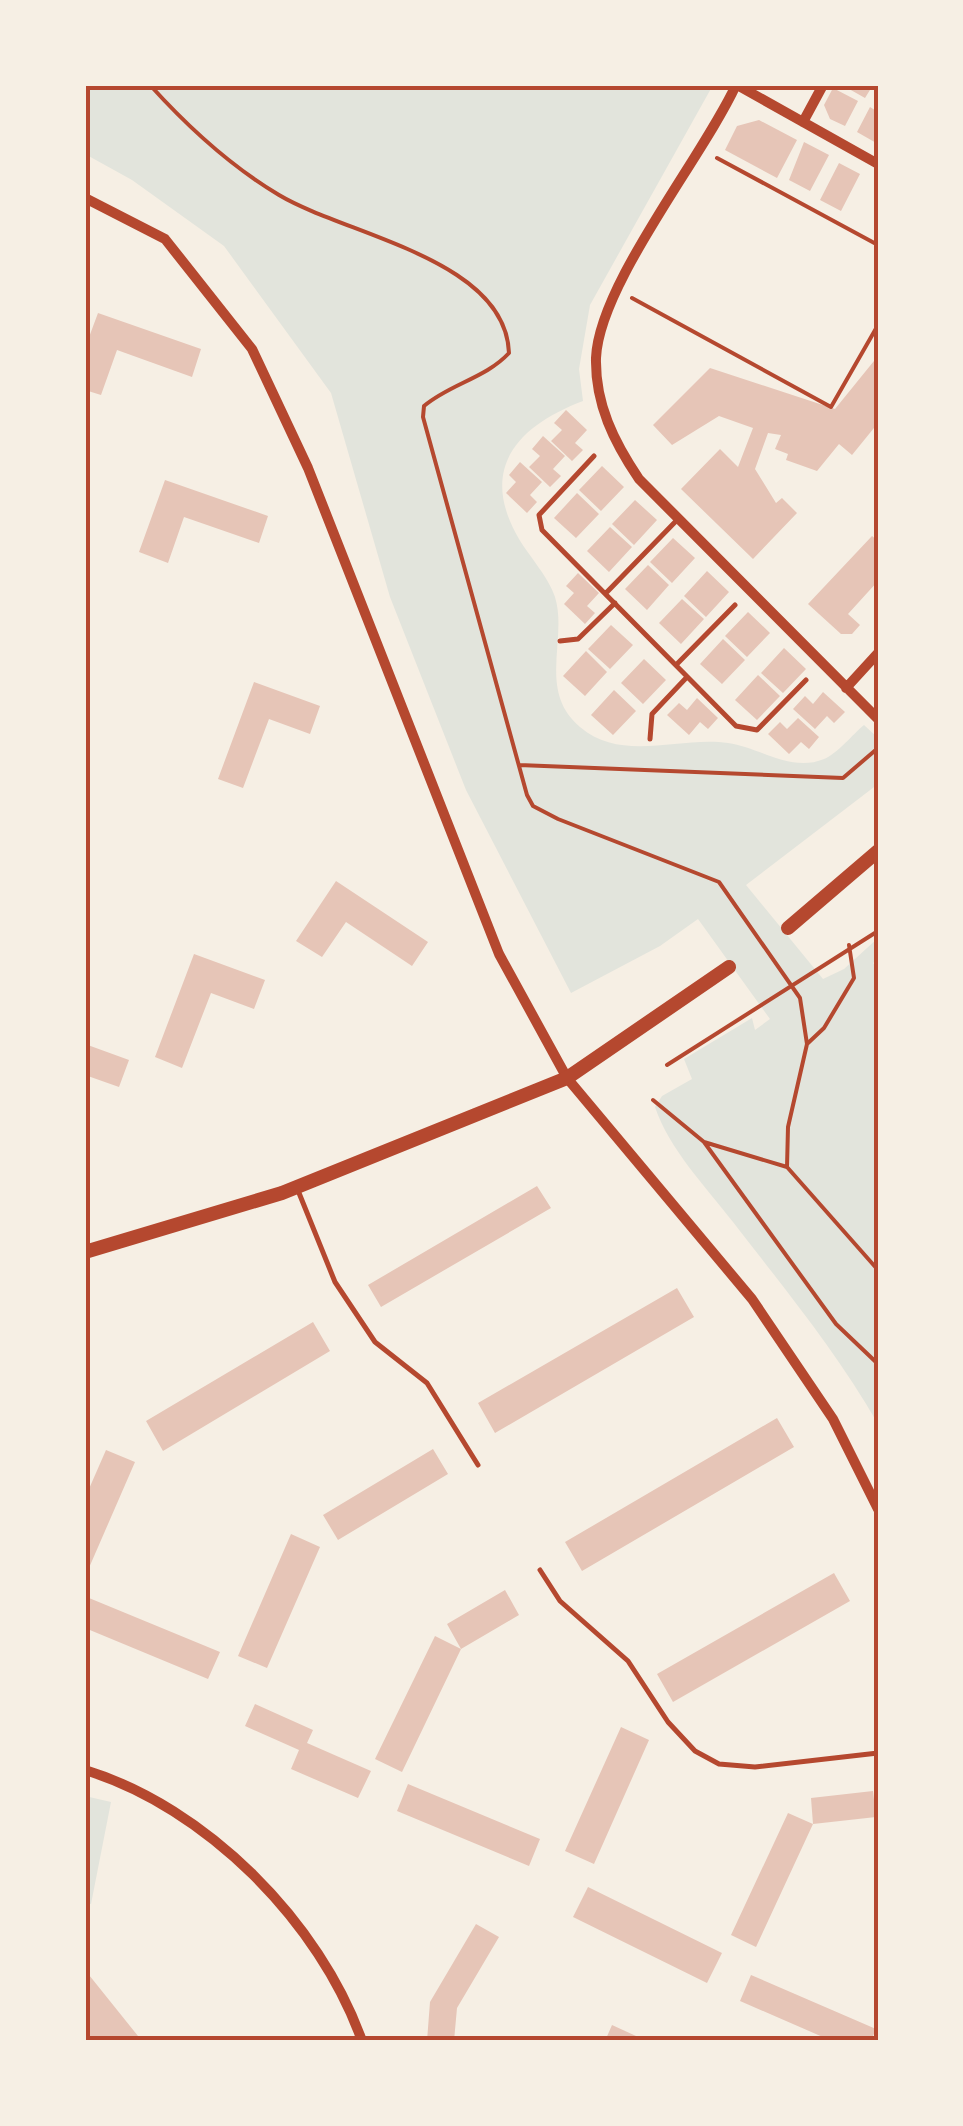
<svg xmlns="http://www.w3.org/2000/svg" width="963" height="2126" font-family="Figtree,sans-serif">
	<rect width="100%" height="100%" fill="#f6efe4"/>
	<path fill="#e2e4dc" d="M 85,85 L 713,85 L 590,305 L 579,369 L 583,401 C 517,426 478,469 519,539 C 530,557 549,578 555,597 C 568,639 537,691 580,727 C 622,763 679,736 728,743 C 759,747 791,773 824,759 C 837,754 853,734 864,725 L 878,738 L 878,784 L 746,885 L 823,979 L 844,969 L 878,938 L 878,958 L 873,963 L 878,969 L 878,1424 C 836,1351 784,1288 733,1222 C 706,1187 669,1149 655,1107 L 662,1096 L 692,1079 L 684,1059 L 752,1018 L 755,1030 L 770,1019 L 698,919 L 660,946 L 571,993 L 466,790 L 390,597 L 331,393 L 224,246 L 132,180 L 85,154 Z
		M 85,1796 L 111,1802 L 91,1904 L 85,1902 Z"/>
	<path fill="#e6c5b7" d="M 842,85 L 873,85 L 865,98 Z
		M 833,88 L 858,101 L 845,126 L 830,119 L 824,105 Z
		M 870,107 L 878,112 L 878,144 L 857,132 Z
		M 759,120 L 797,140 L 777,178 L 725,150 L 737,126 Z
		M 804,142 L 829,155 L 810,191 L 789,180 Z
		M 839,163 L 860,174 L 841,211 L 820,200 Z
		M 98,313 L 201,349 L 192,377 L 117,350 L 101,395 L 85,390 L 85,348 Z
		M 878,356 L 878,423 L 852,455 L 839,444 L 817,471 L 786,460 L 788,454 L 775,449 L 781,435 L 768,433 L 755,469 L 776,503 L 782,498 L 797,513 L 753,559 L 681,489 L 720,449 L 738,467 L 753,428 L 719,416 L 672,445 L 653,425 L 710,368 L 835,409 Z
		M 566,410 L 587,430 L 575,443 L 583,450 L 572,461 L 551,441 L 562,430 L 554,423 Z
		M 543,436 L 565,456 L 553,469 L 561,476 L 550,487 L 529,467 L 540,456 L 532,449 Z
		M 520,462 L 542,482 L 530,495 L 537,502 L 527,513 L 506,493 L 516,482 L 509,475 Z
		M 602,466 L 624,487 L 601,511 L 579,490 Z
		M 165,480 L 268,516 L 259,543 L 184,517 L 168,563 L 139,552 Z
		M 577,493 L 599,514 L 576,538 L 554,518 Z
		M 635,500 L 657,520 L 634,545 L 612,524 Z
		M 610,527 L 632,547 L 609,572 L 587,551 Z
		M 872,536 L 878,541 L 878,581 L 848,614 L 860,625 L 852,634 L 841,634 L 808,604 Z
		M 673,538 L 695,558 L 672,583 L 650,562 Z
		M 648,565 L 669,585 L 647,610 L 625,589 Z
		M 707,571 L 729,592 L 706,617 L 684,596 Z
		M 578,573 L 599,593 L 587,606 L 595,613 L 585,624 L 564,604 L 574,593 L 566,586 Z
		M 682,599 L 704,619 L 681,644 L 659,623 Z
		M 748,612 L 770,633 L 747,657 L 725,636 Z
		M 611,625 L 633,645 L 610,669 L 588,649 Z
		M 723,639 L 745,660 L 722,684 L 700,664 Z
		M 784,648 L 806,669 L 783,693 L 761,673 Z
		M 586,651 L 607,672 L 585,696 L 563,676 Z
		M 644,659 L 666,680 L 643,704 L 621,683 Z
		M 758,675 L 780,696 L 757,720 L 735,700 Z
		M 254,682 L 320,706 L 310,734 L 269,719 L 243,788 L 218,779 Z
		M 614,690 L 636,711 L 613,735 L 591,715 Z
		M 823,692 L 845,712 L 834,723 L 827,716 L 815,729 L 793,709 L 805,696 L 813,704 Z
		M 697,698 L 718,718 L 708,729 L 700,722 L 689,735 L 667,715 L 679,703 L 687,710 Z
		M 798,718 L 819,737 L 809,749 L 801,742 L 789,754 L 768,734 L 780,722 L 787,729 Z
		M 336,881 L 428,942 L 412,966 L 346,922 L 322,957 L 296,941 Z
		M 194,954 L 265,980 L 254,1009 L 211,993 L 182,1068 L 155,1057 Z
		M 85,1044 L 129,1060 L 119,1087 L 85,1075 Z
		M 537,1186 L 551,1208 L 381,1307 L 368,1285 Z
		M 677,1288 L 694,1317 L 495,1433 L 478,1403 Z
		M 313,1322 L 330,1351 L 163,1451 L 146,1421 Z
		M 777,1418 L 794,1447 L 582,1571 L 565,1542 Z
		M 433,1449 L 448,1474 L 338,1540 L 323,1515 Z
		M 106,1450 L 135,1462 L 85,1577 L 85,1498 Z
		M 291,1534 L 320,1547 L 267,1668 L 238,1656 Z
		M 834,1573 L 850,1601 L 673,1702 L 657,1674 Z
		M 505,1590 L 519,1615 L 461,1649 L 447,1624 Z
		M 89,1598 L 220,1652 L 208,1679 L 85,1628 Z
		M 435,1636 L 461,1649 L 402,1772 L 375,1759 Z
		M 255,1704 L 313,1730 L 307,1743 L 371,1771 L 358,1798 L 291,1769 L 299,1750 L 245,1726 Z
		M 621,1727 L 649,1740 L 594,1864 L 565,1851 Z
		M 408,1784 L 540,1839 L 529,1866 L 397,1811 Z
		M 873,1791 L 876,1817 L 813,1824 L 811,1798 Z
		M 788,1813 L 813,1824 L 756,1947 L 731,1935 Z
		M 588,1887 L 722,1953 L 707,1983 L 573,1917 Z
		M 476,1924 L 499,1937 L 457,2008 L 454,2041 L 427,2041 L 430,2002 Z
		M 85,1970 L 142,2041 L 85,2041 Z
		M 751,1975 L 876,2029 L 871,2041 L 832,2041 L 740,2001 Z
		M 612,2025 L 647,2041 L 605,2041 Z"/>
	<g fill="none" stroke-linecap="round" stroke-linejoin="round">
		<path stroke="#b5482f" stroke-width="4" d="M 150,85 C 187,126 232,167 279,195 C 346,235 506,259 509,353 C 486,378 450,384 424,406 L 423,417 L 527,795 L 533,806 L 558,819 L 719,882 L 800,998 L 807,1044 L 788,1127 L 787,1167
			M 717,158 L 878,245
			M 632,298 L 831,407 L 878,325
			M 519,765 L 843,778 L 878,748
			M 807,1044 L 824,1028 L 854,978 L 849,945
			M 667,1065 L 878,931
			M 653,1100 L 704,1142 L 787,1167 L 878,1270
			M 704,1142 L 836,1324 L 878,1364"/>
		<path stroke="#b5482f" stroke-width="5" d="M 594,456 L 539,515 L 542,530 L 736,726 L 757,730 L 806,680
			M 606,593 L 677,520
			M 560,641 L 578,639 L 615,603
			M 676,665 L 735,605
			M 650,739 L 652,714 L 687,677
			M 297,1188 L 335,1282 L 375,1342 L 427,1383 L 478,1465
			M 540,1570 L 560,1601 L 628,1661 L 668,1722 L 695,1751 L 719,1764 L 755,1767 L 878,1753"/>
		<path stroke="#b5482f" stroke-width="10" d="M 736,85 C 703,157 599,284 596,358 C 595,404 614,442 639,479 L 878,719
			M 737,85 L 878,164
			M 803,122 L 823,85
			M 85,198 L 165,239 L 252,349 L 308,468 L 499,954 L 567,1078 L 752,1299 L 833,1419 L 878,1509
			M 846,688 L 878,653
			M 85,1770 C 206,1807 320,1922 362,2041"/>
		<path stroke="#b5482f" stroke-width="14" d="M 788,928 L 878,851
			M 85,1252 L 282,1193 L 567,1078 L 729,967"/>
	</g>
	<rect width="963" height="2126" fill="none" stroke="#f6efe4" stroke-width="175"/>
	<rect x="88" y="88" width="788" height="1950" fill="none" stroke="#b5482f" stroke-width="4"/>
</svg>
